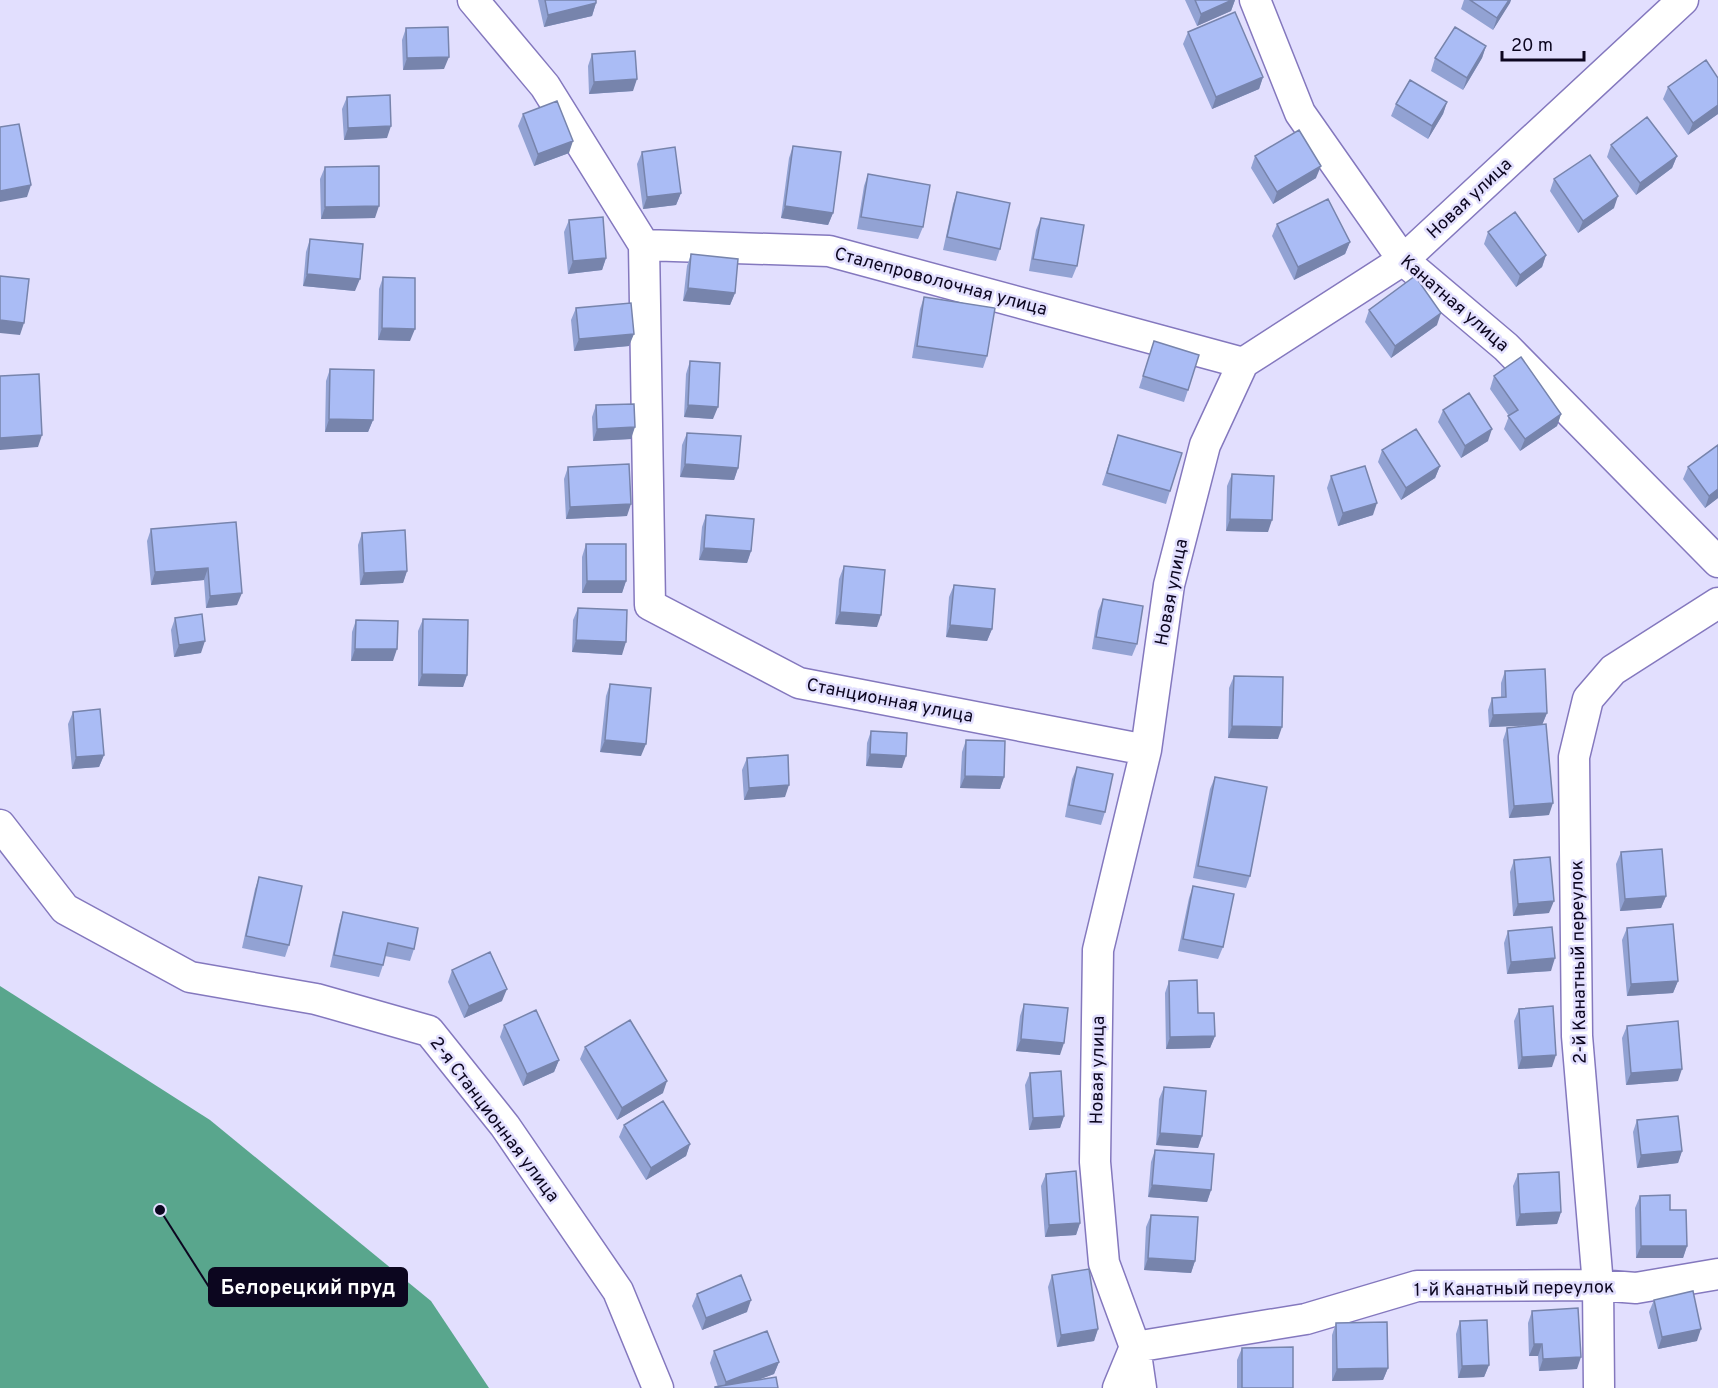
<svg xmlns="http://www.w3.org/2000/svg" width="1718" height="1388" font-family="Overpass,sans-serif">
	<rect width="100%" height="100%" fill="#e2dffe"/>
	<path fill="#59a68d" d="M 0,986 L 210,1120 L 431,1301 L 489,1388 L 0,1388 Z"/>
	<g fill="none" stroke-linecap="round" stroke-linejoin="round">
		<defs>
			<path id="minor" d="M 473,0 L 545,86 L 644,245 L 829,251 L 1243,363
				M 1255,0 L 1300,113 L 1403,260 L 1506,347 L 1718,562
				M 644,245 L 650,605 L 799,683 L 1146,750
				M 0,825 L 65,909 L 190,977 L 316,999 L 429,1031 L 505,1126 L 618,1291 L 658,1388
				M 1118,1388 L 1135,1347 L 1104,1263 L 1095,1162 L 1098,950 L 1146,750 L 1169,585 L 1205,445 L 1243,363 L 1403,260 L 1683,0
				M 1141,1388 L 1135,1347 L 1306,1319 L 1417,1286 L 1598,1285 L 1636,1288 L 1718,1274
				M 1599,1388 L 1598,1285 L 1577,1036 L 1574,757 L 1588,699 L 1613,670 L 1718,603"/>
		</defs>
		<use href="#minor" stroke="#8478be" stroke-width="33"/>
		<use href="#minor" stroke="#fff" stroke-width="30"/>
	</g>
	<path fill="#92a2d3" d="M 538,0 L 596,0 L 596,3 L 592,16 L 544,27 Z
		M 1185,0 L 1235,0 L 1231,11 L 1197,26 Z
		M 1464,0 L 1511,0 L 1493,30 L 1461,9 Z
		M 406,28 L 444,69 L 403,70 L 402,40 Z
		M 1188,32 L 1263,77 L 1259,89 L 1212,109 L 1183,44 Z
		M 1486,46 L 1482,58 L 1463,90 L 1431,71 L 1435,58 Z
		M 592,54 L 633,91 L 589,94 L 588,66 Z
		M 1718,78 L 1718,114 L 1688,135 L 1663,99 L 1668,87 Z
		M 347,97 L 387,138 L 344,140 L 342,109 Z
		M 1447,102 L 1443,114 L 1428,139 L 1391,116 L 1396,104 Z
		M 523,114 L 569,153 L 534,166 L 518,126 Z
		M 1611,145 L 1677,156 L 1672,168 L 1636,195 L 1607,157 Z
		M 793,146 L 833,213 L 828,225 L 781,218 L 789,158 Z
		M 642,152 L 681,193 L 676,205 L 643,209 L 637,164 Z
		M 1255,156 L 1316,178 L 1273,204 L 1251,168 Z
		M 325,167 L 375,218 L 321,219 L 320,179 Z
		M 868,174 L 923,227 L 918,239 L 857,229 L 864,186 Z
		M 1554,179 L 1614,208 L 1578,233 L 1550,191 Z
		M 957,192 L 1000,249 L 996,261 L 943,250 L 953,204 Z
		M 1041,218 L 1077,266 L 1072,278 L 1029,271 L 1036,230 Z
		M 569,220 L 606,258 L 602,270 L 568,274 L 564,232 Z
		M 1277,224 L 1350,242 L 1345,254 L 1294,280 L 1272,236 Z
		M 1488,232 L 1546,255 L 1542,267 L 1516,287 L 1484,244 Z
		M 310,239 L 355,291 L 303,286 L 306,252 Z
		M 691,254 L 735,293 L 730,305 L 683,301 L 687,266 Z
		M 383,277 L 410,341 L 378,340 L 379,289 Z
		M 924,297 L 987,356 L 983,368 L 912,358 L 920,309 Z
		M 576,308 L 629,346 L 574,351 L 571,320 Z
		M 1369,310 L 1437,325 L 1391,358 L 1365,322 Z
		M 1154,341 L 1188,390 L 1184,402 L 1139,388 Z
		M 690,361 L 713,419 L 684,417 L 686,374 Z
		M 330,369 L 373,420 L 368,432 L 325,432 L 326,381 Z
		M 1494,376 L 1561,414 L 1557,426 L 1520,451 L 1504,429 L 1509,416 L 1490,389 Z
		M 596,405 L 631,439 L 593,441 L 592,417 Z
		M 1443,410 L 1488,441 L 1461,458 L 1438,422 Z
		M 687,433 L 738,468 L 734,480 L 680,477 L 682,445 Z
		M 1118,435 L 1170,491 L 1166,504 L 1102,485 Z
		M 1382,450 L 1440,466 L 1435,478 L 1401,500 L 1378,462 Z
		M 568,467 L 627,516 L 566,519 L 564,479 Z
		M 1688,467 L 1718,498 L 1705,508 L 1683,479 Z
		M 1232,474 L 1268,532 L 1226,531 L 1227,486 Z
		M 1331,476 L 1373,515 L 1338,526 L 1327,488 Z
		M 706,515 L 751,551 L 747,563 L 699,560 L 702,527 Z
		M 236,522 L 237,605 L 206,608 L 204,580 L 151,585 L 147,541 L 151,529 Z
		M 362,533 L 407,571 L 403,583 L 360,585 L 358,545 Z
		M 586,544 L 626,581 L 622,593 L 582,593 L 582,557 Z
		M 844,566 L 877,627 L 835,624 L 839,579 Z
		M 954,585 L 992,629 L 987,641 L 946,637 L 949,597 Z
		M 1103,599 L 1137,644 L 1132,656 L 1092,649 L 1098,611 Z
		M 578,608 L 622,655 L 572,652 L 573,620 Z
		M 175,618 L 201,653 L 174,657 L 171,630 Z
		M 423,619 L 467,675 L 463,687 L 418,686 L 418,631 Z
		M 356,620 L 393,661 L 351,661 L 352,632 Z
		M 1505,671 L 1547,713 L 1542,725 L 1549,815 L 1509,818 L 1503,740 L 1507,728 L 1540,725 L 1489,727 L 1488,710 L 1492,698 L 1501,697 L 1501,683 Z
		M 1234,676 L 1278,739 L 1228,738 L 1229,688 Z
		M 610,684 L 641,756 L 600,752 L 606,696 Z
		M 73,712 L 104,755 L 99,767 L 72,769 L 68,724 Z
		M 871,731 L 902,768 L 866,766 L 867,743 Z
		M 966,740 L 1004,777 L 1000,789 L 960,788 L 962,752 Z
		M 747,758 L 785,797 L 744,800 L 742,770 Z
		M 1077,767 L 1105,812 L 1101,825 L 1065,817 L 1072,779 Z
		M 1215,777 L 1250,876 L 1246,888 L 1193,878 L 1210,789 Z
		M 1621,852 L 1666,896 L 1661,908 L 1620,911 L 1616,864 Z
		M 1514,860 L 1549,913 L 1513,916 L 1510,872 Z
		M 259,877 L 289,945 L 285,957 L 242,948 L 255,889 Z
		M 1193,886 L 1223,947 L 1218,959 L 1178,951 L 1189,898 Z
		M 343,912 L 414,949 L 410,961 L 385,956 L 383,965 L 379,977 L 330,967 L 339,925 Z
		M 1627,928 L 1678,981 L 1673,993 L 1627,996 L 1622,940 Z
		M 1508,931 L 1551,971 L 1507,974 L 1504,943 Z
		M 452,970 L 502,1001 L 464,1018 L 448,982 Z
		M 1169,981 L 1198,1013 L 1215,1036 L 1210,1048 L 1166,1049 L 1165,993 Z
		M 1024,1004 L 1060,1055 L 1016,1051 L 1020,1016 Z
		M 1519,1009 L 1552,1067 L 1518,1069 L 1514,1021 Z
		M 504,1025 L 559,1060 L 554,1072 L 523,1086 L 500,1037 Z
		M 1627,1026 L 1678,1081 L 1626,1085 L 1622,1038 Z
		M 585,1047 L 663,1093 L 617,1120 L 580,1059 Z
		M 1030,1073 L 1064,1116 L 1060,1128 L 1029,1130 L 1025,1085 Z
		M 1164,1087 L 1202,1136 L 1198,1148 L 1156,1145 L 1159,1099 Z
		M 1637,1120 L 1682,1151 L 1678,1163 L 1637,1168 L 1633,1132 Z
		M 624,1125 L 690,1144 L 686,1156 L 646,1180 L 619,1137 Z
		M 1155,1150 L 1211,1190 L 1207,1202 L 1148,1197 L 1151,1162 Z
		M 1046,1174 L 1080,1223 L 1076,1235 L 1045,1237 L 1041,1186 Z
		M 1518,1174 L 1561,1212 L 1557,1224 L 1516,1226 L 1513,1186 Z
		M 1640,1196 L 1670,1210 L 1687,1246 L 1683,1258 L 1636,1258 L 1635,1208 Z
		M 1151,1215 L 1195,1261 L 1191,1273 L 1144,1270 L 1146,1227 Z
		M 1052,1275 L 1098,1329 L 1094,1341 L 1057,1347 L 1048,1287 Z
		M 697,1294 L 747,1312 L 702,1330 L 692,1306 Z
		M 1654,1300 L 1697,1341 L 1658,1349 L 1649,1312 Z
		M 1532,1311 L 1577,1369 L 1539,1371 L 1538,1356 L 1529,1356 L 1528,1323 Z
		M 1460,1321 L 1489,1365 L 1484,1377 L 1458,1378 L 1456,1334 Z
		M 1336,1323 L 1388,1368 L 1383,1380 L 1332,1381 L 1332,1335 Z
		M 1242,1348 L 1293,1388 L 1237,1388 L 1237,1360 Z
		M 714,1351 L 779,1362 L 774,1374 L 760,1379 L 778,1388 L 715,1388 L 718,1387 L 710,1363 Z"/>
	<path fill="#7784ac" d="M 1232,0 L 1235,0 L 1231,11 L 1197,26 L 1201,14 Z
		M 1509,0 L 1511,0 L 1510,3 L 1493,30 L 1497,18 Z
		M 596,3 L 592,16 L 544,27 L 548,15 Z
		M 1486,46 L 1482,58 L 1463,90 L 1467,78 Z
		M 449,57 L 444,69 L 403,70 L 407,58 Z
		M 1263,77 L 1259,89 L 1212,109 L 1216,97 Z
		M 637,79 L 633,91 L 589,94 L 594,82 Z
		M 1447,102 L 1443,114 L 1428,139 L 1432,126 Z
		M 1718,105 L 1718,114 L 1688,135 L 1693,123 Z
		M 391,126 L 387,138 L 344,140 L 348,128 Z
		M 573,141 L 569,153 L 534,166 L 538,154 Z
		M 1677,156 L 1672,168 L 1636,195 L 1640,183 Z
		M 1321,166 L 1316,178 L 1273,204 L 1277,192 Z
		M 31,185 L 27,197 L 0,202 L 0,191 Z
		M 681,193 L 676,205 L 643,209 L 647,197 Z
		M 1618,196 L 1614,208 L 1578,233 L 1583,221 Z
		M 379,206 L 375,218 L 321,219 L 325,207 Z
		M 785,206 L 833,213 L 828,225 L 781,218 Z
		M 1350,242 L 1345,254 L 1294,280 L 1298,267 Z
		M 1546,255 L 1542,267 L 1516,287 L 1520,275 Z
		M 606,258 L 602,270 L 568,274 L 573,261 Z
		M 307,274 L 360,279 L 355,291 L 303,286 Z
		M 688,288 L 735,293 L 730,305 L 683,301 Z
		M 1441,313 L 1437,325 L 1391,358 L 1395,346 Z
		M 0,320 L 24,323 L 20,335 L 0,333 Z
		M 382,328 L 415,329 L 410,341 L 378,340 Z
		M 634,334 L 629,346 L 574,351 L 579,339 Z
		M 688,405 L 718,407 L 713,419 L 684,417 Z
		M 1561,414 L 1557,426 L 1520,451 L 1525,439 Z
		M 329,419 L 373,420 L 368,432 L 325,432 Z
		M 635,427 L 631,439 L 593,441 L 597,429 Z
		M 1492,429 L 1488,441 L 1461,458 L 1465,446 Z
		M 42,435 L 38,447 L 0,450 L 0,438 Z
		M 685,464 L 738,468 L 734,480 L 680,477 Z
		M 1440,466 L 1435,478 L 1401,500 L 1406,488 Z
		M 1718,489 L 1718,498 L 1705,508 L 1709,496 Z
		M 1377,503 L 1373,515 L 1338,526 L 1343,513 Z
		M 631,504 L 627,516 L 566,519 L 570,507 Z
		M 1230,519 L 1272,520 L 1268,532 L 1226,531 Z
		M 704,548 L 751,551 L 747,563 L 699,560 Z
		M 208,568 L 204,580 L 151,585 L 155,572 Z
		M 407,571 L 403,583 L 360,585 L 364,573 Z
		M 587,581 L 626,581 L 622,593 L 582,593 Z
		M 242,593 L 237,605 L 206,608 L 210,596 Z
		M 840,612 L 881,615 L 877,627 L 835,624 Z
		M 950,625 L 992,629 L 987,641 L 946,637 Z
		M 576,640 L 626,642 L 622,655 L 572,652 Z
		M 205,641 L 201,653 L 174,657 L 179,645 Z
		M 355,649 L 397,649 L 393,661 L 351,661 Z
		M 422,674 L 467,675 L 463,687 L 418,686 Z
		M 1547,713 L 1542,725 L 1489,727 L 1493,715 Z
		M 1232,726 L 1282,727 L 1278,739 L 1228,738 Z
		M 605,740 L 646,744 L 641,756 L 600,752 Z
		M 870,754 L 906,756 L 902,768 L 866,766 Z
		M 104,755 L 99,767 L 72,769 L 76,757 Z
		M 965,776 L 1004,777 L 1000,789 L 960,788 Z
		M 789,785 L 785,797 L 744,800 L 749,788 Z
		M 1553,803 L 1549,815 L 1509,818 L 1514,806 Z
		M 1666,896 L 1661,908 L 1620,911 L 1625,899 Z
		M 1554,901 L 1549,913 L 1513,916 L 1518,904 Z
		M 1555,958 L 1551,971 L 1507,974 L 1511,962 Z
		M 1678,981 L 1673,993 L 1627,996 L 1631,984 Z
		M 507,989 L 502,1001 L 464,1018 L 469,1006 Z
		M 1215,1036 L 1210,1048 L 1166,1049 L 1170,1037 Z
		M 1021,1039 L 1064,1043 L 1060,1055 L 1016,1051 Z
		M 1556,1055 L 1552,1067 L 1518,1069 L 1522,1057 Z
		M 559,1060 L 554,1072 L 523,1086 L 527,1074 Z
		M 1682,1069 L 1678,1081 L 1626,1085 L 1631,1073 Z
		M 667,1081 L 663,1093 L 617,1120 L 622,1108 Z
		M 1064,1116 L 1060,1128 L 1029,1130 L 1033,1118 Z
		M 1160,1133 L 1202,1136 L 1198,1148 L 1156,1145 Z
		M 690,1144 L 686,1156 L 646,1180 L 651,1168 Z
		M 1682,1151 L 1678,1163 L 1637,1168 L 1641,1155 Z
		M 1152,1185 L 1211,1190 L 1207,1202 L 1148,1197 Z
		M 1561,1212 L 1557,1224 L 1516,1226 L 1520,1214 Z
		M 1080,1223 L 1076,1235 L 1045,1237 L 1049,1225 Z
		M 1641,1246 L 1687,1246 L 1683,1258 L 1636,1258 Z
		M 1148,1258 L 1195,1261 L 1191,1273 L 1144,1270 Z
		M 751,1300 L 747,1312 L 702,1330 L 706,1318 Z
		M 1098,1329 L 1094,1341 L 1057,1347 L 1061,1335 Z
		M 1701,1329 L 1697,1341 L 1658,1349 L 1662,1337 Z
		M 1534,1344 L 1542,1344 L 1538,1356 L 1529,1356 Z
		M 1581,1357 L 1577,1369 L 1539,1371 L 1543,1359 Z
		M 779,1362 L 774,1374 L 736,1388 L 723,1388 L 726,1382 Z
		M 1489,1365 L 1484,1377 L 1458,1378 L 1462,1366 Z
		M 1388,1368 L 1383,1380 L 1332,1381 L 1337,1369 Z"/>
	<path fill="#aabcf5" stroke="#7784ac" stroke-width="1.5" d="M 545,0 L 596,0 L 596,3 L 548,15 Z
		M 1195,0 L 1232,0 L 1201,14 Z
		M 1470,0 L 1509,0 L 1497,18 Z
		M 1235,12 L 1263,77 L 1216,97 L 1188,32 Z
		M 448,27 L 449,57 L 407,58 L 406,28 Z
		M 1455,27 L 1486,46 L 1467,78 L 1435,58 Z
		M 635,51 L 637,79 L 594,82 L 592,54 Z
		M 1706,60 L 1718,78 L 1718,105 L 1693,123 L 1668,87 Z
		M 1410,80 L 1447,102 L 1432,126 L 1396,104 Z
		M 390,95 L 391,126 L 348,128 L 347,97 Z
		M 557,101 L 573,141 L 538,154 L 523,114 Z
		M 1647,117 L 1677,156 L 1640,183 L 1611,145 Z
		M 19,124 L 31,185 L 0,191 L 0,127 Z
		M 1299,130 L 1321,166 L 1277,192 L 1255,156 Z
		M 793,146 L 841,152 L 833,213 L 785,206 Z
		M 675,147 L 681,193 L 647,197 L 642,152 Z
		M 1590,155 L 1618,196 L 1583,221 L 1554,179 Z
		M 379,166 L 379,206 L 325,207 L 325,167 Z
		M 868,174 L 930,185 L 923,227 L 861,217 Z
		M 957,192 L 1010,203 L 1000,249 L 947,237 Z
		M 1328,199 L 1350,242 L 1298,267 L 1277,224 Z
		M 1515,212 L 1546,255 L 1520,275 L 1488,232 Z
		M 603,217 L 606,258 L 573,261 L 569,220 Z
		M 1041,218 L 1084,225 L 1077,266 L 1033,259 Z
		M 310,239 L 363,244 L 360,279 L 307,274 Z
		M 691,254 L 738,259 L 735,293 L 688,288 Z
		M 0,276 L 29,279 L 24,323 L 0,320 Z
		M 1415,276 L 1441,313 L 1395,346 L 1369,310 Z
		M 383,277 L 415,278 L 415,329 L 382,328 Z
		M 924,297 L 995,308 L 987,356 L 917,346 Z
		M 631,303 L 634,334 L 579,339 L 576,308 Z
		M 1154,341 L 1199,355 L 1188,390 L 1143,376 Z
		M 1521,357 L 1561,414 L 1525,439 L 1508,416 L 1518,410 L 1494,376 Z
		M 690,361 L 720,363 L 718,407 L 688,405 Z
		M 330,369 L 374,370 L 373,420 L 329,419 Z
		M 39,374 L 42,435 L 0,438 L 0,376 Z
		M 1469,393 L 1492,429 L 1465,446 L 1443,410 Z
		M 634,404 L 635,427 L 597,429 L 596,405 Z
		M 1416,429 L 1440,466 L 1406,488 L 1382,450 Z
		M 687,433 L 741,436 L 738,468 L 685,464 Z
		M 1118,435 L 1182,453 L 1170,491 L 1107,473 Z
		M 1718,445 L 1718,489 L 1709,496 L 1688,467 Z
		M 629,464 L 631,504 L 570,507 L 568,467 Z
		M 1365,466 L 1377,503 L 1343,513 L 1331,476 Z
		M 1232,474 L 1274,476 L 1272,520 L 1230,519 Z
		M 706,515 L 754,519 L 751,551 L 704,548 Z
		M 236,522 L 242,593 L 210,596 L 208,568 L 155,572 L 151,529 Z
		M 405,530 L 407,571 L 364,573 L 362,533 Z
		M 586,544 L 626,544 L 626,581 L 587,581 Z
		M 844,566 L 885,570 L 881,615 L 840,612 Z
		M 954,585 L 995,589 L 992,629 L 950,625 Z
		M 1103,599 L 1143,606 L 1137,644 L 1096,637 Z
		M 578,608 L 627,610 L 626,642 L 576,640 Z
		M 202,614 L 205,641 L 179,645 L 175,618 Z
		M 423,619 L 468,620 L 467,675 L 422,674 Z
		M 356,620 L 398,621 L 397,649 L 355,649 Z
		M 1545,669 L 1547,713 L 1493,715 L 1492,698 L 1506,697 L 1505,671 Z
		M 1234,676 L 1283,677 L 1282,727 L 1232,726 Z
		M 610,684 L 651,688 L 646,744 L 605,740 Z
		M 100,709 L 104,755 L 76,757 L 73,712 Z
		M 1546,724 L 1553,803 L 1514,806 L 1507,728 Z
		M 871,731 L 907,733 L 906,756 L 870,754 Z
		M 966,740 L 1005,741 L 1004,777 L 965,776 Z
		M 788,755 L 789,785 L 749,788 L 747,758 Z
		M 1077,767 L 1113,774 L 1105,812 L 1069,805 Z
		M 1215,777 L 1267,787 L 1250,876 L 1198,866 Z
		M 1662,849 L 1666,896 L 1625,899 L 1621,852 Z
		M 1550,857 L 1554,901 L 1518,904 L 1514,860 Z
		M 259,877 L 302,886 L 289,945 L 246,936 Z
		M 1193,886 L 1234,894 L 1223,947 L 1183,939 Z
		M 343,912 L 418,928 L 414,949 L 388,943 L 383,965 L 334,955 Z
		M 1673,924 L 1678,981 L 1631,984 L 1627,928 Z
		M 1552,927 L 1555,958 L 1511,962 L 1508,931 Z
		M 490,952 L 507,989 L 469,1006 L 452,970 Z
		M 1197,980 L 1198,1013 L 1214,1013 L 1215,1036 L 1170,1037 L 1169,981 Z
		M 1024,1004 L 1068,1008 L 1064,1043 L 1021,1039 Z
		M 1553,1006 L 1556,1055 L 1522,1057 L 1519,1009 Z
		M 536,1010 L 559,1060 L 527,1074 L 504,1025 Z
		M 630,1020 L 667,1081 L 622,1108 L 585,1047 Z
		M 1678,1021 L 1682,1069 L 1631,1073 L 1627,1026 Z
		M 1061,1071 L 1064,1116 L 1033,1118 L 1030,1073 Z
		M 1164,1087 L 1206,1091 L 1202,1136 L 1160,1133 Z
		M 663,1101 L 690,1144 L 651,1168 L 624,1125 Z
		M 1678,1116 L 1682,1151 L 1641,1155 L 1637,1120 Z
		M 1155,1150 L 1214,1154 L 1211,1190 L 1152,1185 Z
		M 1076,1171 L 1080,1223 L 1049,1225 L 1046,1174 Z
		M 1559,1172 L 1561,1212 L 1520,1214 L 1518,1174 Z
		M 1670,1195 L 1670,1210 L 1686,1210 L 1687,1246 L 1641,1246 L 1640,1196 Z
		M 1151,1215 L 1198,1217 L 1195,1261 L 1148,1258 Z
		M 1089,1269 L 1098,1329 L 1061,1335 L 1052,1275 Z
		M 741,1275 L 751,1300 L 706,1318 L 697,1294 Z
		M 1693,1291 L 1701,1329 L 1662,1337 L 1654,1300 Z
		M 1578,1308 L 1581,1357 L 1543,1359 L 1542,1344 L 1534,1344 L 1532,1311 Z
		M 1487,1320 L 1489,1365 L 1462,1366 L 1460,1321 Z
		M 1387,1322 L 1388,1368 L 1337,1369 L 1336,1323 Z
		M 767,1331 L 779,1362 L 726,1382 L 714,1351 Z
		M 1293,1347 L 1293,1388 L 1242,1388 L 1242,1348 Z
		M 776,1377 L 778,1388 L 715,1388 L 715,1387 Z"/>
	<g text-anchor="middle" stroke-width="5" stroke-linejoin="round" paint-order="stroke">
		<g font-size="18" fill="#0c061f" stroke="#e2dffe">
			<text transform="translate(1469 198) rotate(-43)" y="6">Новая улица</text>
			<text transform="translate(941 281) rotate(15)" y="6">Сталепроволочная улица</text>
			<text transform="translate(1455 303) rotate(41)" y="6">Канатная улица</text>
			<text transform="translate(1171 592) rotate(-79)" y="6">Новая улица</text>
			<text transform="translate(890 700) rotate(11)" y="6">Станционная улица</text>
			<text transform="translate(1578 962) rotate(-91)" y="6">2-й Канатный переулок</text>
			<text transform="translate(1097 1070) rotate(-89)" y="6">Новая улица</text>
			<text transform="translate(495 1119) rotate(53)" y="6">2-я Станционная улица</text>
			<text transform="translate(1514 1288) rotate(-1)" y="6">1-й Канатный переулок</text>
		</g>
	</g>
	<path fill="none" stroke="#0c061f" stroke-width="2" d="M160 1210L209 1287"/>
	<circle fill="#0c061f" stroke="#e2dffe" stroke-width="2" cx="160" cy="1210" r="6"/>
	<rect fill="#0c061f" stroke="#0c061f" stroke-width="2" x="209" y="1268" width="198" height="38" rx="6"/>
	<g font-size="20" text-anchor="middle" font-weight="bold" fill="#fff">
		<text x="308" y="1294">Белорецкий пруд</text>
	</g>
	<path d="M1502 51v9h82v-9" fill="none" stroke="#0c061f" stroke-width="3"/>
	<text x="1511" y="51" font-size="18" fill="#0c061f" stroke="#e2dffe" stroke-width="4.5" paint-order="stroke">20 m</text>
</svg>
